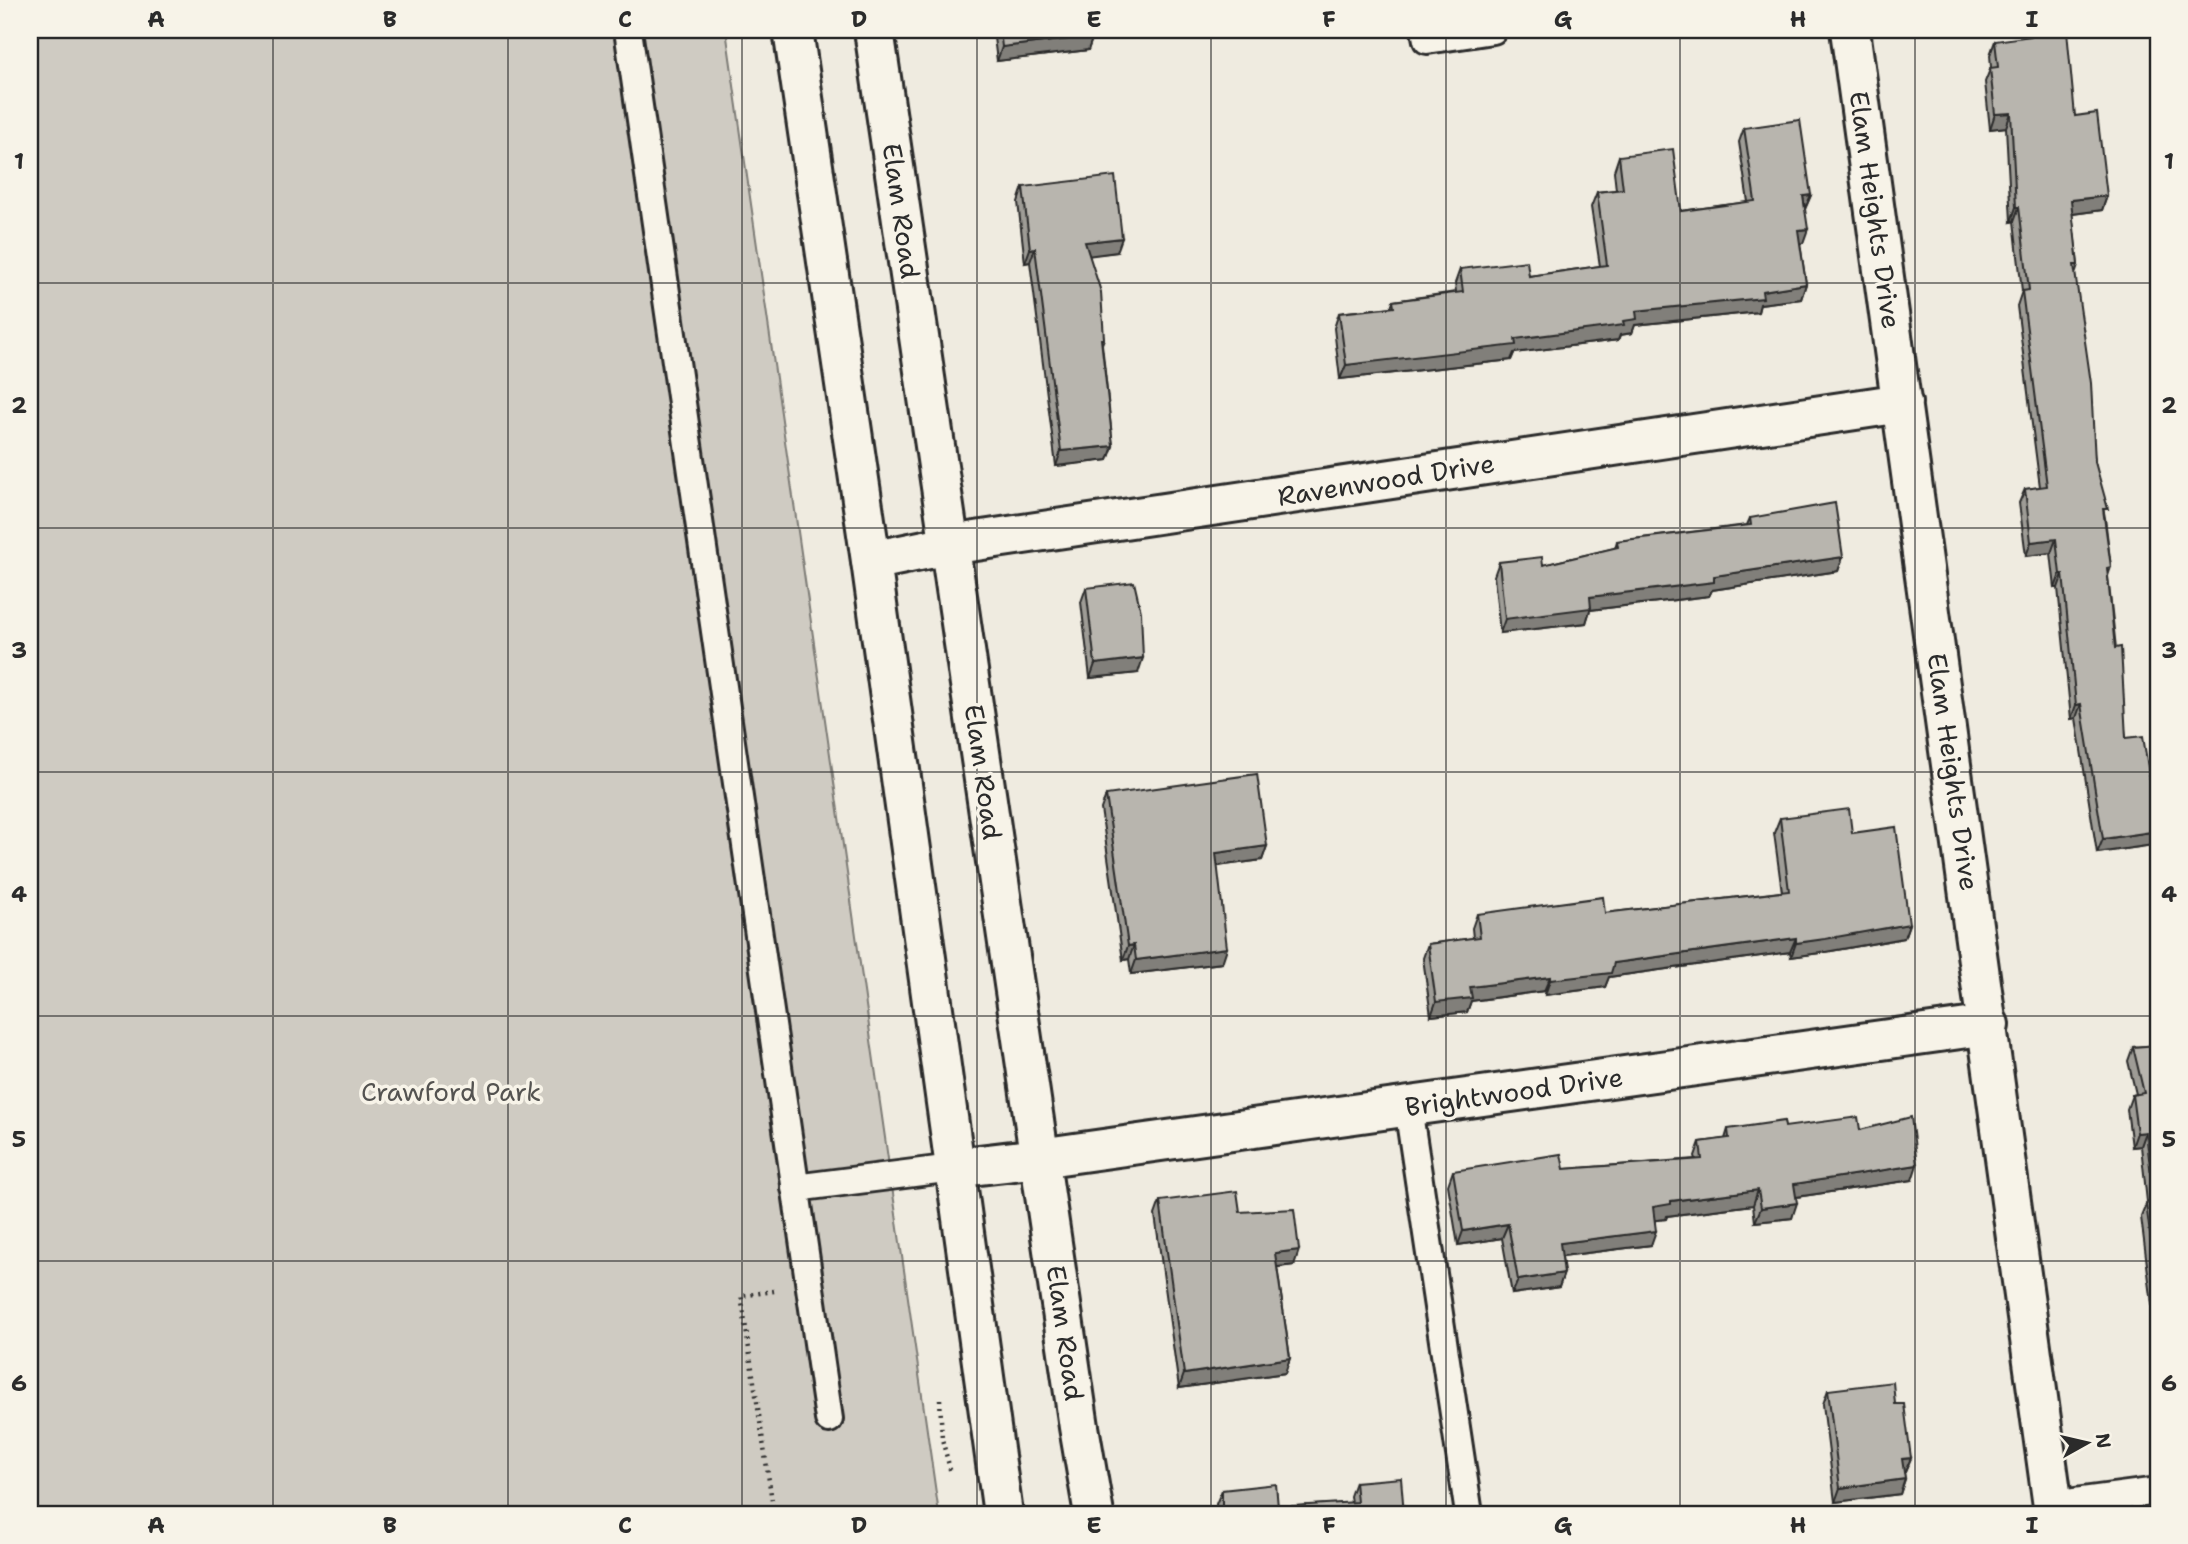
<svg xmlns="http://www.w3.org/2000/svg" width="2188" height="1544" font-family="'Shantell Sans',sans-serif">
	<rect width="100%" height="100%" fill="#efebe0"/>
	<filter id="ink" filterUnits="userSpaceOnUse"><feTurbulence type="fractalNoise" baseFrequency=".0143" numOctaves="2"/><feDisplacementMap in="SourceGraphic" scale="14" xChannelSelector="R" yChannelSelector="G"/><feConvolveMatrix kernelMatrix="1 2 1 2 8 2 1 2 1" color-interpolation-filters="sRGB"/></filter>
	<g filter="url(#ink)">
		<path fill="#cfcbc2" stroke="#7d7b76" stroke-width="2" d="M 30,30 L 726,30 L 939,1514 L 30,1514 Z"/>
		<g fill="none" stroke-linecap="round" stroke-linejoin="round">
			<defs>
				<path id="service" d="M 628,30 L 829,1419
					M 1425,30 L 1427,40 L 1493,30
					M 1408,1107 L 1469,1514
					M 795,1188 L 953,1168
					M 2052,1505 L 2158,1491"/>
				<path id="minor" d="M 1850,30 L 2054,1514
					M 871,561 L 949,545 L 1902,403
					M 1039,1158 L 1989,1025"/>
				<path id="secondary" d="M 793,30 L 871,561 L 1003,1514
					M 874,30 L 1079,1427 L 1094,1514
					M 953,1168 L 1039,1158"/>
			</defs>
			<use href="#service" stroke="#2b2b2b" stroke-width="32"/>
			<use href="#minor" stroke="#2b2b2b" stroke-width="44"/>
			<use href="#secondary" stroke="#2b2b2b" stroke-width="44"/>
			<path stroke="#2b2b2b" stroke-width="4.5" stroke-dasharray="2 5" stroke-linecap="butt" d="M 940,1399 L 942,1439 L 951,1473
				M 774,1514 L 741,1296 L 774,1291"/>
			<use href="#service" stroke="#f7f3e8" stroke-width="26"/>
			<use href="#minor" stroke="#f7f3e8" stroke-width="38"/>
			<use href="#secondary" stroke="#f7f3e8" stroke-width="38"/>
		</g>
		<path fill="#9e9c96" stroke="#2b2b2b" stroke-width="2" d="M 993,30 L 1093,30 L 1093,36 L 1088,50 L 997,61 Z
			M 1995,41 L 2075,116 L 2107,196 L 2102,210 L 2072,214 L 2078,265 L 2075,274 L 2095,462 L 2105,518 L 2111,567 L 2108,576 L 2126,738 L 2153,845 L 2097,853 L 2076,718 L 2071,719 L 2058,588 L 2055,588 L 2051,553 L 2026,556 L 2019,503 L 2025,489 L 2040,487 L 2017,306 L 2022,291 L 2014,221 L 2011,222 L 2006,127 L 1990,129 L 1985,82 L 1991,67 L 1990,55 Z
			M 1744,128 L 1811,195 L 1805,209 L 1803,243 L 1800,243 L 1806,284 L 1801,299 L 1760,304 L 1758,312 L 1635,325 L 1632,333 L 1620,335 L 1618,340 L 1514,353 L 1511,360 L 1340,379 L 1334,328 L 1339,313 L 1391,307 L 1393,301 L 1456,292 L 1455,283 L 1460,269 L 1529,276 L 1600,266 L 1591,207 L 1597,192 L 1616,190 L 1614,171 L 1619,156 L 1681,211 L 1748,202 L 1739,142 Z
			M 1023,187 L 1117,252 L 1089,255 L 1104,339 L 1102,344 L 1113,446 L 1108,460 L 1056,466 L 1030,262 L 1025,263 L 1018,202 Z
			M 1750,518 L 1843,557 L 1838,571 L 1712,590 L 1709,596 L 1590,610 L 1586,623 L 1500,633 L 1494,576 L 1499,562 L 1543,565 L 1615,548 L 1617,541 L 1747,525 Z
			M 1086,588 L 1138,673 L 1090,678 L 1081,602 Z
			M 1106,795 L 1267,846 L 1262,860 L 1217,866 L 1222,963 L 1131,974 L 1129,959 L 1123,960 L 1101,809 Z
			M 1780,818 L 1852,833 L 1909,924 L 1904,938 L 1820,953 L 1791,957 L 1790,952 L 1609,977 L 1605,987 L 1545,995 L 1544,991 L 1471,1001 L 1467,1012 L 1431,1016 L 1423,958 L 1428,944 L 1473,938 L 1472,928 L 1477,914 L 1605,913 L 1782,892 L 1774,833 Z
			M 2158,1045 L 2158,1352 L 2141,1217 L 2147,1202 L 2141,1146 L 2132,1147 L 2127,1109 L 2132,1095 L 2136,1094 L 2128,1061 L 2133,1047 Z
			M 1785,1127 L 1860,1130 L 1912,1180 L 1796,1197 L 1792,1218 L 1755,1222 L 1753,1205 L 1667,1216 L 1666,1219 L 1655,1220 L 1651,1245 L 1562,1256 L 1564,1273 L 1559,1287 L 1512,1294 L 1502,1238 L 1458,1245 L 1448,1185 L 1453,1171 L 1564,1169 L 1696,1159 L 1695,1156 L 1700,1142 L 1725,1139 L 1728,1129 Z
			M 1160,1201 L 1240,1212 L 1294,1265 L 1277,1267 L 1290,1358 L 1285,1373 L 1179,1388 L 1155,1215 Z
			M 1828,1390 L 1895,1404 L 1911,1458 L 1905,1472 L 1904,1472 L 1905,1479 L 1900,1494 L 1835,1502 L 1823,1404 Z
			M 1355,1482 L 1404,1514 L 1217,1514 L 1216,1504 L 1222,1490 L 1278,1507 L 1351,1503 L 1350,1496 Z"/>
		<path fill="#817f7a" stroke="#2b2b2b" stroke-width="2" d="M 1093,36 L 1088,50 L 997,61 L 1002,47 Z
			M 2011,113 L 2006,127 L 1990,129 L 1995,114 Z
			M 1811,195 L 1805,209 L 1803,196 Z
			M 2107,196 L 2102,210 L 2065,215 L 2071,200 Z
			M 2016,207 L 2019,207 L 2014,221 L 2011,222 Z
			M 1808,229 L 1803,243 L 1793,244 L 1798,230 Z
			M 1122,238 L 1117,252 L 1079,257 L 1085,242 Z
			M 1035,248 L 1030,262 L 1025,263 L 1030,249 Z
			M 1806,284 L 1801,299 L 1760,304 L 1758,312 L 1635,325 L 1632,333 L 1620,335 L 1618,340 L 1514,353 L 1511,360 L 1340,379 L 1346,365 L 1623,321 L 1636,311 Z
			M 1113,446 L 1108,460 L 1056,466 L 1061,451 Z
			M 2056,539 L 2051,553 L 2026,556 L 2031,542 Z
			M 1843,557 L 1838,571 L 1712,590 L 1709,596 L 1590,610 L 1586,623 L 1500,633 L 1505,619 L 1590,597 L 1714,576 Z
			M 2060,574 L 2063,574 L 2058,588 L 2055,588 Z
			M 1143,658 L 1138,673 L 1090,678 L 1095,664 Z
			M 2081,704 L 2076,718 L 2071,719 L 2076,705 Z
			M 2158,831 L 2153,845 L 2097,853 L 2103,839 Z
			M 1267,846 L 1262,860 L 1210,867 L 1216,853 Z
			M 1909,924 L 1904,938 L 1820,953 L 1791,957 L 1796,943 Z
			M 1796,938 L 1790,952 L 1609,977 L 1605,987 L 1545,995 L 1550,980 L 1614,963 Z
			M 1134,945 L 1129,959 L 1123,960 L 1128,946 Z
			M 1227,948 L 1222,963 L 1131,974 L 1136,960 Z
			M 1550,977 L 1544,991 L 1471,1001 L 1467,1012 L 1431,1016 L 1436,1002 L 1470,987 Z
			M 2146,1132 L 2141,1146 L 2132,1147 L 2137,1133 Z
			M 1917,1165 L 1912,1180 L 1789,1198 L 1794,1184 Z
			M 1758,1190 L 1753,1205 L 1667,1216 L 1666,1219 L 1648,1221 L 1653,1207 L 1671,1201 Z
			M 1797,1203 L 1792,1218 L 1755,1222 L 1761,1208 Z
			M 1508,1224 L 1502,1238 L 1458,1245 L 1463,1231 Z
			M 1656,1231 L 1651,1245 L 1554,1257 L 1560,1243 Z
			M 1299,1250 L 1294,1265 L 1270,1268 L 1275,1253 Z
			M 1564,1273 L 1559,1287 L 1512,1294 L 1518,1280 Z
			M 1290,1358 L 1285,1373 L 1179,1388 L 1184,1374 Z
			M 1911,1458 L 1905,1472 L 1897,1473 L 1902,1459 Z
			M 1905,1479 L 1900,1494 L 1835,1502 L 1840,1488 Z"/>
		<path fill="#b8b5ae" stroke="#2b2b2b" stroke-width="2" d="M 1000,30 L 1093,30 L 1093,36 L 1002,47 Z
			M 2067,31 L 2075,116 L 2097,113 L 2107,196 L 2071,200 L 2078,265 L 2074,265 L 2091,383 L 2095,462 L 2108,509 L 2103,509 L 2111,567 L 2107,568 L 2115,648 L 2121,647 L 2126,738 L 2143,736 L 2158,831 L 2103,839 L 2081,704 L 2076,705 L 2063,574 L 2060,574 L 2056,539 L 2031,542 L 2025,489 L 2047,486 L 2022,291 L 2029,290 L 2019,207 L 2016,207 L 2011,113 L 1995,114 L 1990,68 L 1998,67 L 1995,41 Z
			M 1800,120 L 1811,195 L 1803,196 L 1808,229 L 1798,230 L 1806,284 L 1762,291 L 1763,298 L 1636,311 L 1637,319 L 1623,321 L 1624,325 L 1515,339 L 1516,345 L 1346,365 L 1339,313 L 1394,307 L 1393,301 L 1463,292 L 1460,269 L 1527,261 L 1529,276 L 1607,265 L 1597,192 L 1623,189 L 1619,156 L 1673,149 L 1681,211 L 1755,201 L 1744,128 Z
			M 1115,176 L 1122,238 L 1085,242 L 1101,292 L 1104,339 L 1101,339 L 1113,446 L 1061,451 L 1035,248 L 1030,249 L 1023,187 Z
			M 1835,503 L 1843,557 L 1714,576 L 1714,582 L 1590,597 L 1591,608 L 1505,619 L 1499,562 L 1542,557 L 1543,565 L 1618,547 L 1617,541 L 1751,525 L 1750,518 Z
			M 1134,582 L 1141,612 L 1143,658 L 1095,664 L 1086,588 Z
			M 1257,774 L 1267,846 L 1216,853 L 1227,948 L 1136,960 L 1134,945 L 1128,946 L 1106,795 Z
			M 1849,809 L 1852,833 L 1896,827 L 1909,924 L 1825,939 L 1796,943 L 1796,938 L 1614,963 L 1611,973 L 1550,980 L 1550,977 L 1470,987 L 1472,998 L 1436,1002 L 1428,944 L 1480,937 L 1477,914 L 1603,897 L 1605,913 L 1789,891 L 1780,818 Z
			M 2158,1045 L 2158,1297 L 2146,1203 L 2154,1202 L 2146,1132 L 2137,1133 L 2132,1095 L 2144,1093 L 2133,1047 Z
			M 1858,1117 L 1860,1130 L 1911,1117 L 1917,1165 L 1794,1184 L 1797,1203 L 1761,1208 L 1758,1190 L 1671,1201 L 1671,1204 L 1653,1207 L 1656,1231 L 1560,1243 L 1564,1273 L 1518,1280 L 1508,1224 L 1463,1231 L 1453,1171 L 1561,1154 L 1564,1169 L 1702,1159 L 1700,1142 L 1729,1138 L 1728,1129 L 1784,1121 L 1785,1127 Z
			M 1237,1191 L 1240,1212 L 1294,1209 L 1299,1250 L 1275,1253 L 1290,1358 L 1184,1374 L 1160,1201 Z
			M 1893,1382 L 1895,1404 L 1904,1404 L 1911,1458 L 1902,1459 L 1905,1479 L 1840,1488 L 1828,1390 Z
			M 1401,1478 L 1404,1514 L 1222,1514 L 1222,1490 L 1276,1484 L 1278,1507 L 1357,1502 L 1355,1482 Z"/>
	</g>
	<path fill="none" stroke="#2b2b2b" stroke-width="2" stroke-opacity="0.55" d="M 273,30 L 273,1514M 508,30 L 508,1514M 742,30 L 742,1514M 977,30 L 977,1514M 1211,30 L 1211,1514M 1446,30 L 1446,1514M 1680,30 L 1680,1514M 1915,30 L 1915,1514M 30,283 L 2158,283M 30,528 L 2158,528M 30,772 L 2158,772M 30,1016 L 2158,1016M 30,1261 L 2158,1261"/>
	<g text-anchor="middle" stroke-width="7" stroke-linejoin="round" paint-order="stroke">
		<g font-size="26" fill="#2b2b2b" stroke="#f7f3e8">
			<text transform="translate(1875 210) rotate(82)" y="9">Elam Heights Drive</text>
			<text transform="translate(901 211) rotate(82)" y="9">Elam Road</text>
			<text transform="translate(1386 480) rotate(-9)" y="9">Ravenwood Drive</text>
			<text transform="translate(983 772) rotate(82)" y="9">Elam Road</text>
			<text transform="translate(1953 772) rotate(82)" y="9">Elam Heights Drive</text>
			<text transform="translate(1514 1092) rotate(-8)" y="9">Brightwood Drive</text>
			<text transform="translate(1065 1333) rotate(82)" y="9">Elam Road</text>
		</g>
		<g font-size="26" fill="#545351" stroke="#f7f3e8">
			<text x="451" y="1101">Crawford Park</text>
		</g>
	</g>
	<rect width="2188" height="1544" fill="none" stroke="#f7f3e8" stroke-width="77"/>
	<g transform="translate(2087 1443) rotate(82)" stroke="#f7f3e8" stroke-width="5" paint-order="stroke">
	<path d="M0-5L12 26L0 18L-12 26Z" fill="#2b2b2b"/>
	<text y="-10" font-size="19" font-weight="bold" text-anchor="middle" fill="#2b2b2b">N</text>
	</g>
	<rect x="38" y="38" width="2112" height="1468" fill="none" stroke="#2b2b2b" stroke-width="2.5"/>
	<g font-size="23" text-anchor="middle" font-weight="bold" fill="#2b2b2b">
		<text x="156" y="27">A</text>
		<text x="390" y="27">B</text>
		<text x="625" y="27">C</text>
		<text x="859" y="27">D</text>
		<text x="1094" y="27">E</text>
		<text x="1329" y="27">F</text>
		<text x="1563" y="27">G</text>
		<text x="1798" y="27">H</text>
		<text x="2032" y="27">I</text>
		<text x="19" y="169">1</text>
		<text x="2169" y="169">1</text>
		<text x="19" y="413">2</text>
		<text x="2169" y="413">2</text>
		<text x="19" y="658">3</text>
		<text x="2169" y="658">3</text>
		<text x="19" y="902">4</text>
		<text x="2169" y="902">4</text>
		<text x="19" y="1147">5</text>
		<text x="2169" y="1147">5</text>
		<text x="19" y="1391">6</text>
		<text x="2169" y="1391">6</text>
		<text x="156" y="1533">A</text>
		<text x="390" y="1533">B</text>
		<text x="625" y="1533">C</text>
		<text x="859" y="1533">D</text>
		<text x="1094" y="1533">E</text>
		<text x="1329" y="1533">F</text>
		<text x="1563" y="1533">G</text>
		<text x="1798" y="1533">H</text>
		<text x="2032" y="1533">I</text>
	</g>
</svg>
